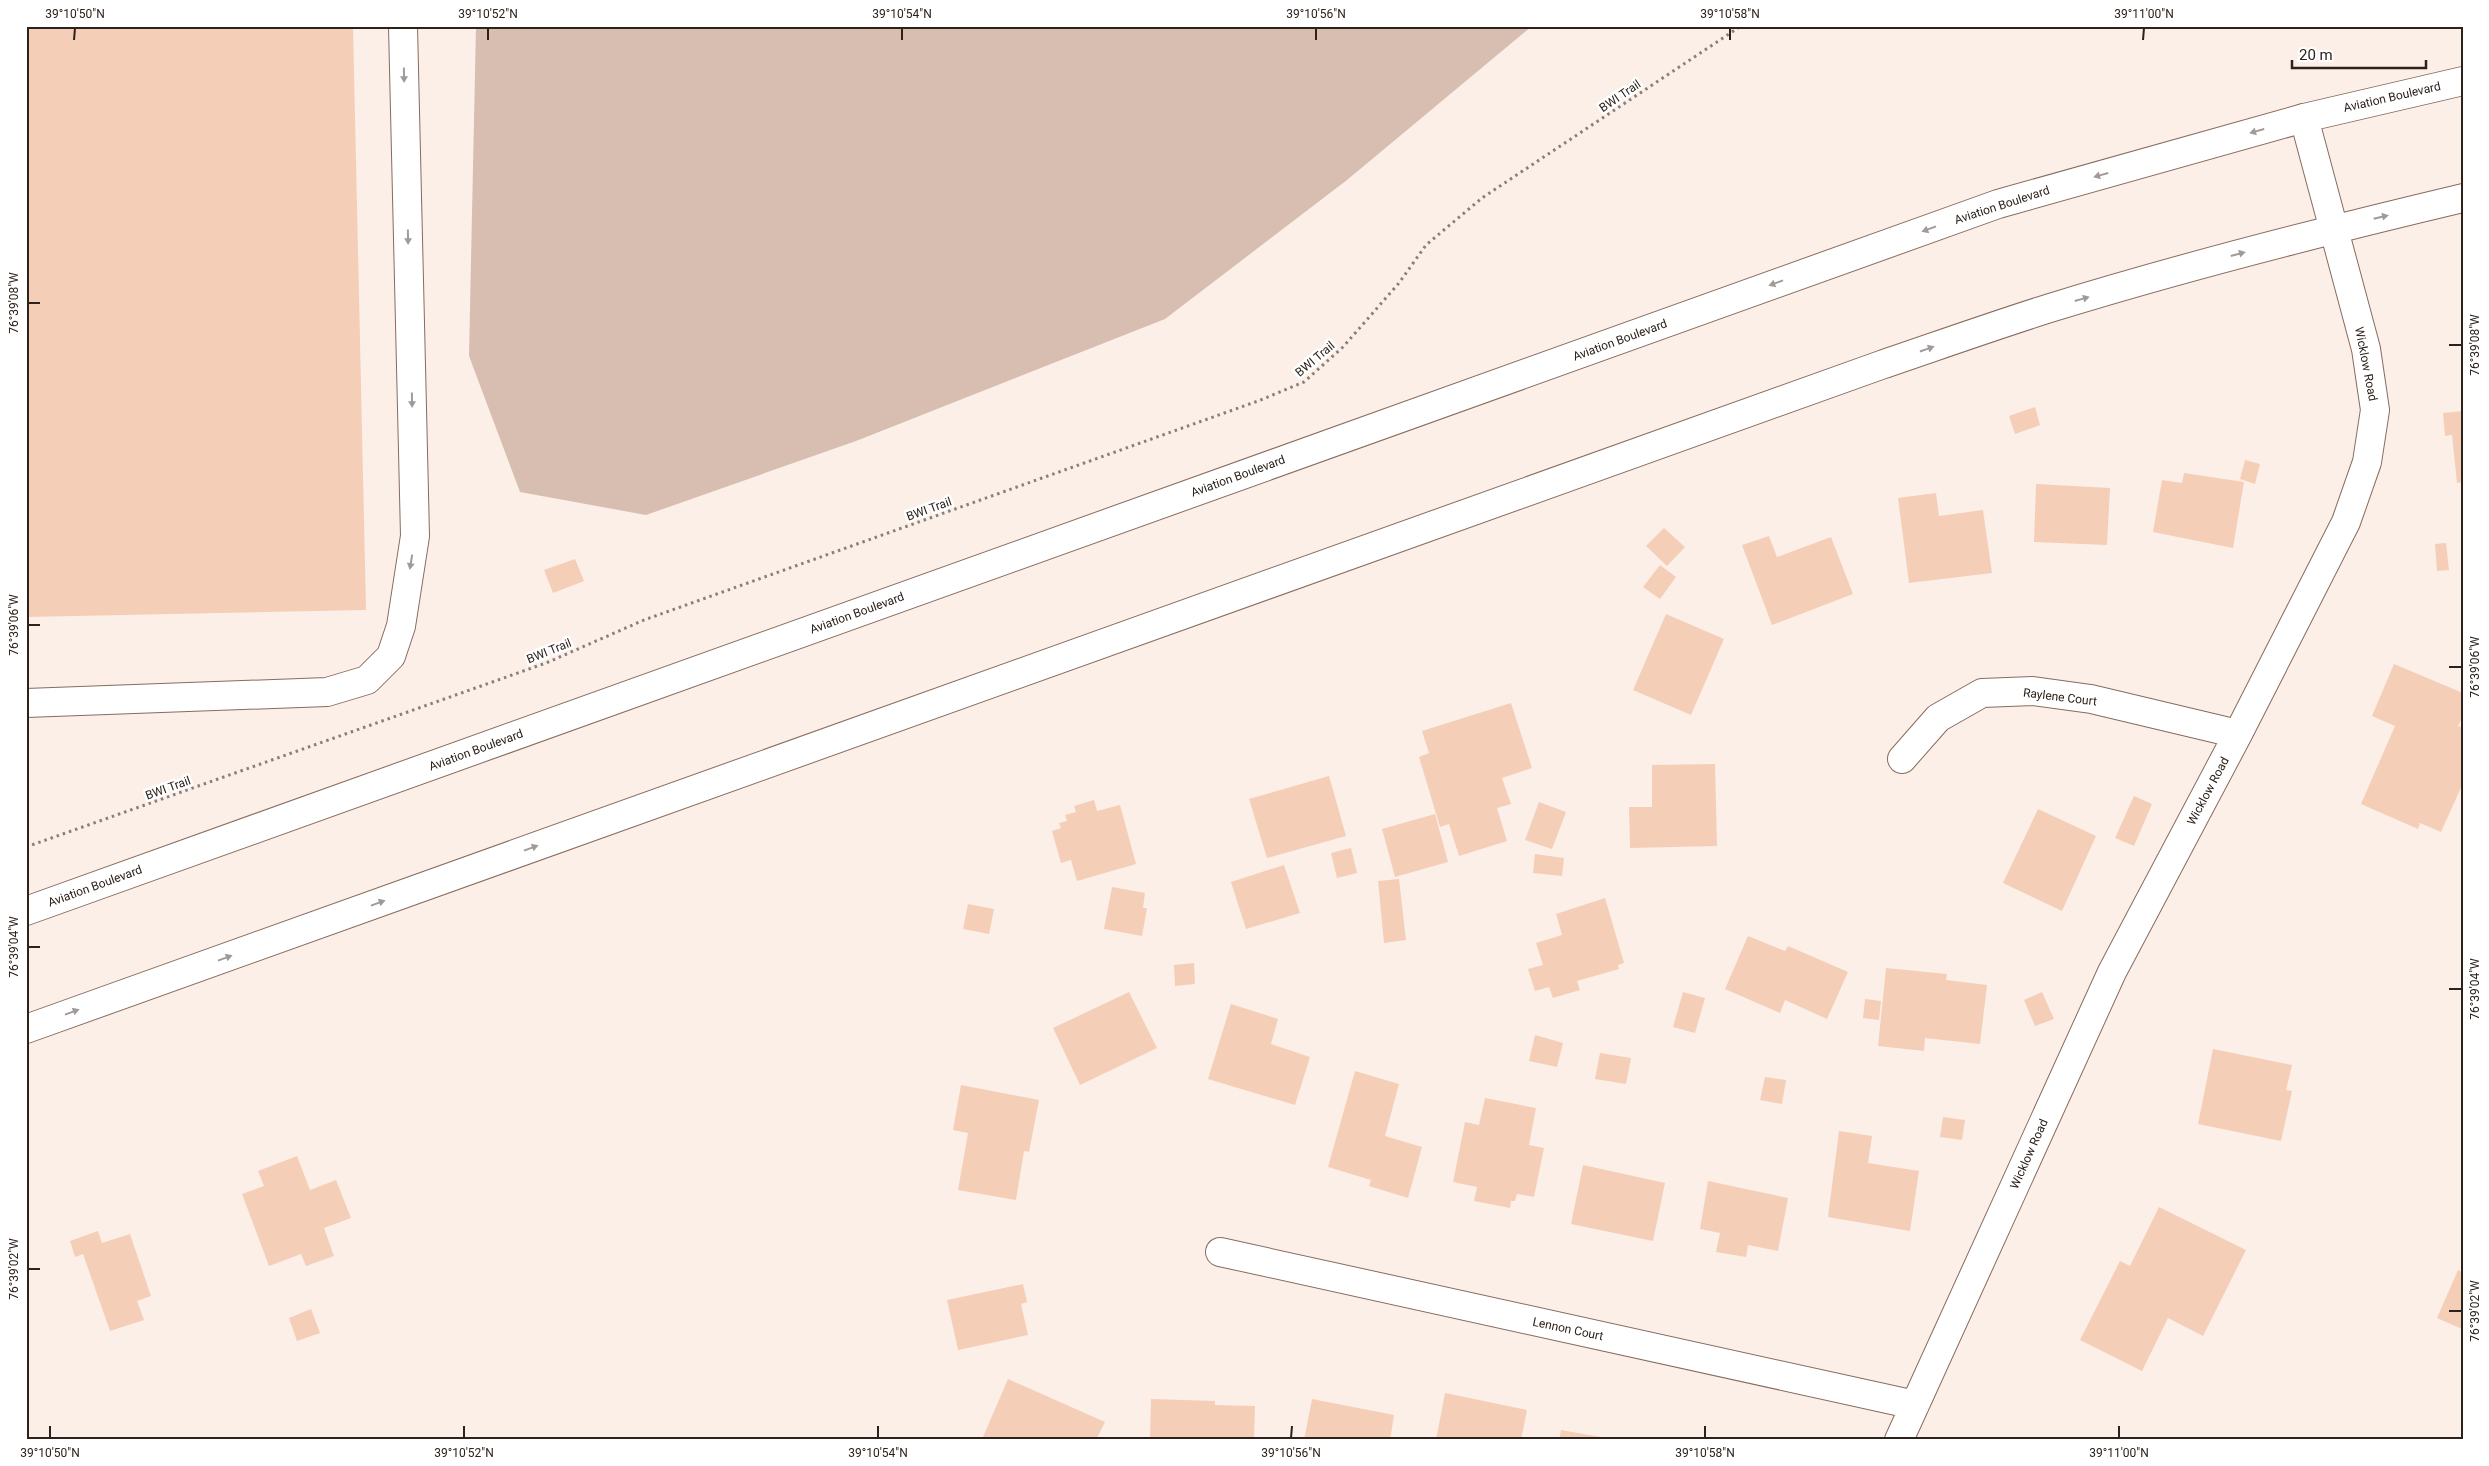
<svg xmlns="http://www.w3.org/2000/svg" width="2489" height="1466" font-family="Roboto,sans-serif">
	<rect width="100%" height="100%" fill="#fbefe8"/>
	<path fill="#d7beb0" d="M 476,26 L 1532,26 L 1347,180 L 1165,319 L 856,441 L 646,515 L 520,492 L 469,356 Z"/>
	<path fill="#f5ceb8" d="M 26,26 L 353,26 L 366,610 L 26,617 Z
		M 2035,407 L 2040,425 L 2015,434 L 2009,416 Z
		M 2463,411 L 2463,482 L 2457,483 L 2452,435 L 2445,436 L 2443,413 Z
		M 2245,460 L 2260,464 L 2255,484 L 2240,479 Z
		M 2184,473 L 2244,482 L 2233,548 L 2153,532 L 2162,480 L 2182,483 Z
		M 2036,484 L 2110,488 L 2107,545 L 2034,542 Z
		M 1936,493 L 1939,516 L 1983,510 L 1992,573 L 1909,583 L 1898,498 Z
		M 1664,528 L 1685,547 L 1667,566 L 1646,546 Z
		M 1769,536 L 1777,557 L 1831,537 L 1853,594 L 1772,625 L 1742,545 Z
		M 2446,543 L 2449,570 L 2437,571 L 2435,544 Z
		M 575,559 L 584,581 L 553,593 L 544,570 Z
		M 1660,565 L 1676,577 L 1660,599 L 1643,587 Z
		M 1666,614 L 1724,639 L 1691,715 L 1633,690 Z
		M 2394,664 L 2463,693 L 2463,716 L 2458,726 L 2463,728 L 2463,783 L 2441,832 L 2420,823 L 2418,829 L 2361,804 L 2395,726 L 2372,716 Z
		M 1511,703 L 1532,768 L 1502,778 L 1511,804 L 1497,808 L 1507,841 L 1459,856 L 1449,824 L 1440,827 L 1419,757 L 1429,753 L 1422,731 Z
		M 1715,764 L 1717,846 L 1630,848 L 1629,807 L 1652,807 L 1652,765 Z
		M 1329,776 L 1346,836 L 1267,858 L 1249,799 Z
		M 2134,796 L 2152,804 L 2134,846 L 2115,838 Z
		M 1094,800 L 1097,811 L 1120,805 L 1136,864 L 1077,881 L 1071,860 L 1061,863 L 1052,831 L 1061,828 L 1059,823 L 1067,821 L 1065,815 L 1076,812 L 1074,806 Z
		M 1539,802 L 1566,812 L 1552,849 L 1525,840 Z
		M 2038,809 L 2096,836 L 2062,911 L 2003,883 Z
		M 1435,814 L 1448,862 L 1395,877 L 1382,829 Z
		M 1351,848 L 1357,873 L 1337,878 L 1331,853 Z
		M 1535,854 L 1564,858 L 1562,876 L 1533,873 Z
		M 1284,865 L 1300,913 L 1246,929 L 1231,882 Z
		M 1399,879 L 1406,940 L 1384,943 L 1378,881 Z
		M 1112,887 L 1145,893 L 1143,908 L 1147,908 L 1142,936 L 1104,929 Z
		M 1605,898 L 1624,963 L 1618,965 L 1619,969 L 1577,981 L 1580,990 L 1553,998 L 1549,987 L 1535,991 L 1528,969 L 1543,965 L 1536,943 L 1562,935 L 1556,914 Z
		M 968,904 L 994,909 L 989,934 L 963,929 Z
		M 1748,936 L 1785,951 L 1788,946 L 1848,972 L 1827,1019 L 1785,1000 L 1780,1013 L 1725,989 Z
		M 1194,963 L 1195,984 L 1175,986 L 1174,965 Z
		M 1886,968 L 1947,974 L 1946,980 L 1987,985 L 1980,1044 L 1925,1038 L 1924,1051 L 1878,1046 Z
		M 1129,992 L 1157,1048 L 1080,1085 L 1053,1028 Z
		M 1683,992 L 1705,998 L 1695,1033 L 1673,1027 Z
		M 2042,992 L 2054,1019 L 2035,1026 L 2024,1000 Z
		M 1865,999 L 1881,1001 L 1879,1020 L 1863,1018 Z
		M 1231,1004 L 1278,1019 L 1271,1044 L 1310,1057 L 1295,1105 L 1208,1079 Z
		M 1535,1035 L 1563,1043 L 1557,1067 L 1529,1061 Z
		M 2213,1049 L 2292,1065 L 2286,1090 L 2292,1091 L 2281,1141 L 2198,1124 Z
		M 1600,1053 L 1631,1058 L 1626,1084 L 1595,1079 Z
		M 1355,1071 L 1399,1084 L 1385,1136 L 1422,1147 L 1408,1198 L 1369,1186 L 1371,1180 L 1328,1167 Z
		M 1765,1077 L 1786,1080 L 1782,1104 L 1760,1100 Z
		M 961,1085 L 1039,1100 L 1029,1152 L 1024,1151 L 1016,1200 L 958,1190 L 968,1133 L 953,1130 Z
		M 1485,1098 L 1536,1108 L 1529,1145 L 1544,1148 L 1534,1197 L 1517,1194 L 1515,1201 L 1511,1201 L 1510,1208 L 1474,1201 L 1477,1187 L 1453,1182 L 1465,1122 L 1479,1125 Z
		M 1943,1117 L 1965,1120 L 1962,1140 L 1940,1137 Z
		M 1839,1131 L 1872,1136 L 1868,1163 L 1919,1171 L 1910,1231 L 1828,1217 Z
		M 297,1156 L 310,1190 L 336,1180 L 351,1218 L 324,1228 L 334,1256 L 306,1266 L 301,1254 L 269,1266 L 242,1194 L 264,1186 L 258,1171 Z
		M 1583,1165 L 1665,1183 L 1653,1241 L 1571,1224 Z
		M 1708,1181 L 1788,1198 L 1778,1251 L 1748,1245 L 1746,1257 L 1716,1252 L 1720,1233 L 1700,1229 Z
		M 2159,1207 L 2246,1250 L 2203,1336 L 2168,1318 L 2142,1371 L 2080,1340 L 2120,1261 L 2130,1266 Z
		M 98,1231 L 102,1243 L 130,1234 L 151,1296 L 137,1301 L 144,1320 L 110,1331 L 83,1254 L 75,1257 L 70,1241 Z
		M 2458,1270 L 2463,1273 L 2462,1329 L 2437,1318 Z
		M 1023,1284 L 1027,1302 L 1021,1304 L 1028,1335 L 958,1350 L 947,1300 Z
		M 311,1309 L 320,1333 L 297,1341 L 289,1318 Z
		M 1008,1379 L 1105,1422 L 1096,1440 L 989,1440 L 983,1437 Z
		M 1445,1393 L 1527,1410 L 1521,1440 L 1436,1440 Z
		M 1151,1399 L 1215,1401 L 1215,1405 L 1255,1406 L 1254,1440 L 1150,1440 Z
		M 1312,1399 L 1394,1415 L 1390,1440 L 1304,1440 Z
		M 1561,1430 L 1612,1439 L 1612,1440 L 1559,1440 Z"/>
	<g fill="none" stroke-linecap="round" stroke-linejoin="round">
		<defs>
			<path id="minor" d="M 26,703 L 327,692 L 367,680 L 391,656 L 401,626 L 415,536 L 403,26
				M 1902,759 L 1938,718 L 1982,693 L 2033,691 L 2091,699 L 2238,734
				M 1220,1252 L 1915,1405
				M 1899,1440 L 2112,972 L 2238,734 L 2346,522 L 2367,462 L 2375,410 L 2366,349 L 2304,118"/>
			<path id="major" d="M 26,911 L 1998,204 L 2304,118 L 2463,81
				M 26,1029 L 1881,365 C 1937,346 1993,326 2050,308 C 2186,266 2324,231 2463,198"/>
		</defs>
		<use href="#minor" stroke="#876c5d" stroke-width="30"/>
		<use href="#major" stroke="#876c5d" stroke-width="30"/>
		<path stroke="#8a7e78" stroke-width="3" stroke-dasharray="2.5 4" stroke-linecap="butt" d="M 26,847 L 546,663 L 644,620 L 1258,401 L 1304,382 L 1343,347 L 1399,283 L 1426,245 L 1482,198 L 1741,26"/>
		<use href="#minor" stroke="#fff" stroke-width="28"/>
		<use href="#major" stroke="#fff" stroke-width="28"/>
	</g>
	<defs><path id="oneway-solid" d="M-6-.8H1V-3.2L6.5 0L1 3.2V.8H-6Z" transform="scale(1.25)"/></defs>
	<g fill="#a09b98">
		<use href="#oneway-solid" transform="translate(404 75) rotate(89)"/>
		<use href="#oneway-solid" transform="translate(2257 131) rotate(164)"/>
		<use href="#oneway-solid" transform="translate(2101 175) rotate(164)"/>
		<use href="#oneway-solid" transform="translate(2381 217) rotate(-13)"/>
		<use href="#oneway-solid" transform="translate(1929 229) rotate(160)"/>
		<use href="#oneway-solid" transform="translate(408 237) rotate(89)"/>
		<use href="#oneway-solid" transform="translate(2238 254) rotate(-15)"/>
		<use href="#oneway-solid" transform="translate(1776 283) rotate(160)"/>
		<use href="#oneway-solid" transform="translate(2082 299) rotate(-16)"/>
		<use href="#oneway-solid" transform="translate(1927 349) rotate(-19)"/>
		<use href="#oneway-solid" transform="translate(412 400) rotate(89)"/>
		<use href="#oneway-solid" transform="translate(411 562) rotate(99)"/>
		<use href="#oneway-solid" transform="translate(531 848) rotate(-20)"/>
		<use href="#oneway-solid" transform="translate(378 903) rotate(-20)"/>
		<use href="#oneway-solid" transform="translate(225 958) rotate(-20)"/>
		<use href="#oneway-solid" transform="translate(72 1012) rotate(-20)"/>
	</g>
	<path fill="none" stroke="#2c211b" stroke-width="2" d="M 74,40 L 75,28M 488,40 L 488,28M 902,40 L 902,28M 1316,40 L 1316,28M 1730,40 L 1730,28M 2143,40 L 2144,28M 28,303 L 40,303M 2449,345 L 2462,345M 28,625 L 40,625M 2449,667 L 2462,667M 28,947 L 40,947M 2449,989 L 2462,989M 28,1269 L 40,1269M 2449,1311 L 2462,1311M 50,1438 L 50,1426M 464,1438 L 464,1426M 878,1438 L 878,1426M 1291,1438 L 1292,1426M 1705,1438 L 1705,1426M 2119,1438 L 2119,1426"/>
	<g text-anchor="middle" stroke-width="5" stroke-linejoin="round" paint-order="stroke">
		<g font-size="12" fill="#2c211b" stroke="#fff">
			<text transform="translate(1620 96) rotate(-34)" y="4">BWI Trail</text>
			<text transform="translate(2392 97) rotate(-13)" y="4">Aviation Boulevard</text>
			<text transform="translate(2002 205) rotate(-18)" y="4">Aviation Boulevard</text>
			<text transform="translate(1620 340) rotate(-20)" y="4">Aviation Boulevard</text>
			<text transform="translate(1315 359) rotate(-40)" y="4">BWI Trail</text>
			<text transform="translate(2366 364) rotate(79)" y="4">Wicklow Road</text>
			<text transform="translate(1238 476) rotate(-20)" y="4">Aviation Boulevard</text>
			<text transform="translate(929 509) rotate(-20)" y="4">BWI Trail</text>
			<text transform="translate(857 613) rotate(-20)" y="4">Aviation Boulevard</text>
			<text transform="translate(549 651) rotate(-22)" y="4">BWI Trail</text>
			<text transform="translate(2060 697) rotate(7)" y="4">Raylene Court</text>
			<text transform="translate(476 750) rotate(-20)" y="4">Aviation Boulevard</text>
			<text transform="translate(168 788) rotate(-20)" y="4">BWI Trail</text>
			<text transform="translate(2208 791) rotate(-62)" y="4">Wicklow Road</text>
			<text transform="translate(95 886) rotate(-20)" y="4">Aviation Boulevard</text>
			<text transform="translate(2029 1154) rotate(-66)" y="4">Wicklow Road</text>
			<text transform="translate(1568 1329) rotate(12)" y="4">Lennon Court</text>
		</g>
	</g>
	<rect width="2489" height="1466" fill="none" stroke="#ffffff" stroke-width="55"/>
	<path d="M2292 60v8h134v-8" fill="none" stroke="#2c211b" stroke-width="2.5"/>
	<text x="2299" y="60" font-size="15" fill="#2c211b" stroke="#ffffff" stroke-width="4" paint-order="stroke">20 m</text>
	<rect x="28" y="28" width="2434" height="1410" fill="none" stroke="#2c211b" stroke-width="2"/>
	<g font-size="12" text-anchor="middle" fill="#2c211b">
		<text x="75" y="18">39°10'50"N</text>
		<text x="488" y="18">39°10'52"N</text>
		<text x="902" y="18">39°10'54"N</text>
		<text x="1316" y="18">39°10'56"N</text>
		<text x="1730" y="18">39°10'58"N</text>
		<text x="2144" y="18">39°11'00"N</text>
		<text transform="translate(14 303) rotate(-90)" y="4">76°39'08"W</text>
		<text transform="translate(2475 345) rotate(-90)" y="4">76°39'08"W</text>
		<text transform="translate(14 625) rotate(-90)" y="4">76°39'06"W</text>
		<text transform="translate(2475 667) rotate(-90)" y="4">76°39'06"W</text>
		<text transform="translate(14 947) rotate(-90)" y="4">76°39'04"W</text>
		<text transform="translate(2475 989) rotate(-90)" y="4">76°39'04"W</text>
		<text transform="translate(14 1269) rotate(-90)" y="4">76°39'02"W</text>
		<text transform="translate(2475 1311) rotate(-90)" y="4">76°39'02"W</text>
		<text x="50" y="1457">39°10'50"N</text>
		<text x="464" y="1457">39°10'52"N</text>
		<text x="878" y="1457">39°10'54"N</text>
		<text x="1291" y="1457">39°10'56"N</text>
		<text x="1705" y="1457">39°10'58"N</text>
		<text x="2119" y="1457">39°11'00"N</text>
	</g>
</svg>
